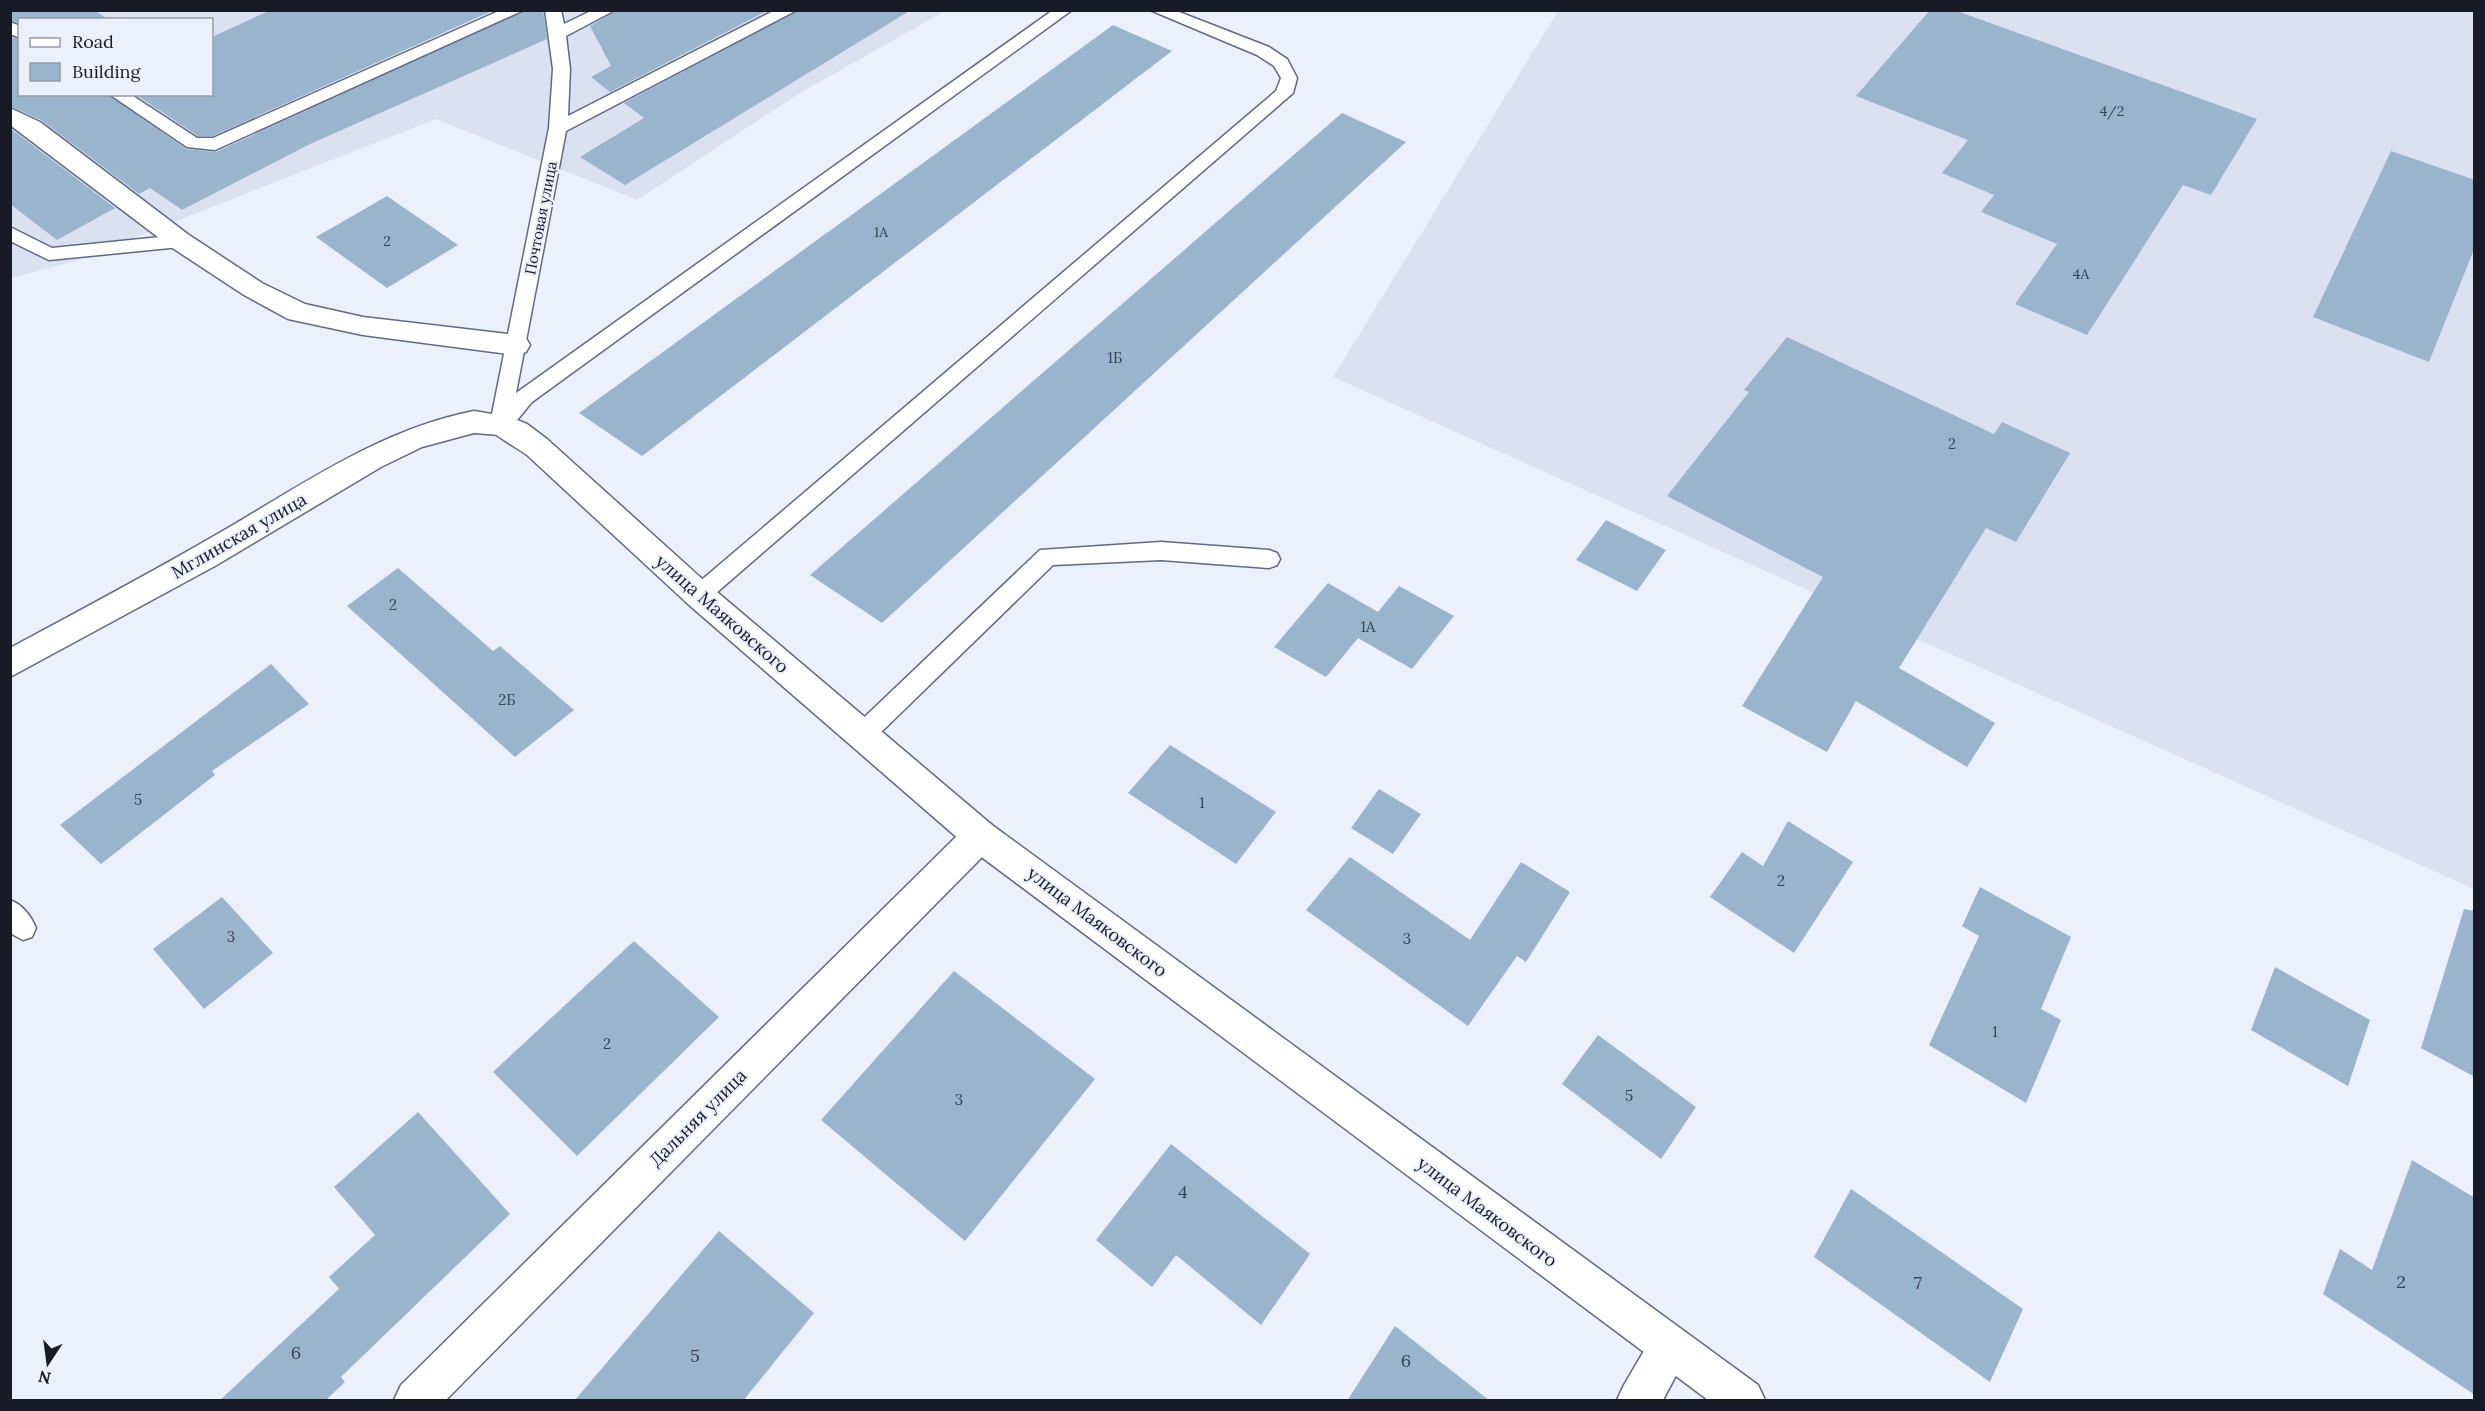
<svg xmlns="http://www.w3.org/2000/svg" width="2485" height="1411" font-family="Lora,serif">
	<rect width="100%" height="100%" fill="#ecf0fd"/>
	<path fill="#dce1f1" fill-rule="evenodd" d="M 11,11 L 945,11 L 802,92 L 637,200 L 436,119 L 72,262 L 11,278 ZM 20,20 L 212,20 L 212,94 L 20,94 Z
		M 1558,11 L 2474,11 L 2474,889 L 1333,377 Z"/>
	<path fill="#9ab4cd" d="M 10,10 L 94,10 L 109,20 L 20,20 L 20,23 L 10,20 Z
		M 271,10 L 494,10 L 213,136 L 198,136 L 135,94 L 212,94 L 212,37 Z
		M 526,10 L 543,10 L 547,39 L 310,144 L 182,210 L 150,188 L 139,194 L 41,120 L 10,106 L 10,37 L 20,40 L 20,94 L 107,94 L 186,149 L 216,152 Z
		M 617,10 L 769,10 L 610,92 L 591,77 L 611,66 L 590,26 Z
		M 799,10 L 911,10 L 625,185 L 580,157 L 644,118 L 624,103 Z
		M 1930,10 L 1954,10 L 2257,119 L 2211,195 L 2183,185 L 2087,335 L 2015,304 L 2057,244 L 1981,212 L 1994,195 L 1942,173 L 1968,140 L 1856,96 Z
		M 1113,25 L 1172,51 L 642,456 L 579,413 Z
		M 1342,113 L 1406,142 L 882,623 L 810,575 Z
		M 10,128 L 115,208 L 57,240 L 10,204 Z
		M 2391,151 L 2475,180 L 2475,247 L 2429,362 L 2313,317 Z
		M 387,196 L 458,245 L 387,288 L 316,237 Z
		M 1787,337 L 1994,434 L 2002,422 L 2070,453 L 2016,542 L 1986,528 L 1899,668 L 1995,723 L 1967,767 L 1856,701 L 1827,752 L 1742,706 L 1823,577 L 1667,496 L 1749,392 L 1744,390 Z
		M 1606,520 L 1666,550 L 1637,591 L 1576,560 Z
		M 398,568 L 493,651 L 500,646 L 574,710 L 515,757 L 347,606 Z
		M 1328,583 L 1378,612 L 1399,586 L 1454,616 L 1412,669 L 1358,638 L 1326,677 L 1274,647 Z
		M 271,664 L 309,704 L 212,771 L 215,775 L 101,864 L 60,825 Z
		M 1170,745 L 1276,812 L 1236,864 L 1128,793 Z
		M 1379,789 L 1421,814 L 1393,854 L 1351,828 Z
		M 1788,821 L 1853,862 L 1794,953 L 1710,897 L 1742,852 L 1763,866 Z
		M 1350,857 L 1470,940 L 1521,862 L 1570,892 L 1526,962 L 1517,956 L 1468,1026 L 1306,910 Z
		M 1980,887 L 2071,937 L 2041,1009 L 2061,1020 L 2026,1103 L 1929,1045 L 1979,936 L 1962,926 Z
		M 222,897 L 273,953 L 204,1009 L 153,949 Z
		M 2464,909 L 2475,911 L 2475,1077 L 2421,1048 Z
		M 634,941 L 719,1017 L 577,1156 L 493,1072 Z
		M 2275,967 L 2370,1020 L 2348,1086 L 2251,1030 Z
		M 954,971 L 1095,1079 L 965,1241 L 821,1120 Z
		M 1598,1035 L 1696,1107 L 1661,1159 L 1562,1084 Z
		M 418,1112 L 510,1214 L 341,1377 L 345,1382 L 325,1401 L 219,1401 L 339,1289 L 329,1277 L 375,1235 L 334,1187 Z
		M 1171,1144 L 1310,1254 L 1261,1325 L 1176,1255 L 1152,1287 L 1096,1240 Z
		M 2412,1160 L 2475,1198 L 2475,1395 L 2323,1294 L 2340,1249 L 2372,1270 Z
		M 1851,1189 L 2023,1309 L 1990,1382 L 1814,1257 Z
		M 719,1231 L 814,1313 L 743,1401 L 574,1401 Z
		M 1395,1326 L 1490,1401 L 1347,1401 Z"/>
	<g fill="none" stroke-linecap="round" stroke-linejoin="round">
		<defs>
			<path id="lane" d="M 501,10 L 524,10 L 215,150 L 187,147 L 109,94 L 130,94 L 197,138 L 213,138 Z
				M 545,10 L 561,10 L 564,24 L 593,10 L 615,10 L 566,36 L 570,69 L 568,116 L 775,10 L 797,10 L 566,131 L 516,393 L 1053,10 L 1072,10 L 532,402 C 521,414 510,435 493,429 L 490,424 L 549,128 L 553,69 Z
				M 1150,10 L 1174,10 L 1269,47 L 1287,59 L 1297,78 L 1293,93 L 707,601 L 699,604 L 691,601 L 688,595 L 691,589 L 1276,91 L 1281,78 L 1274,66 L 1257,55 Z
				M 10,22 L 20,26 L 20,38 L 10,34 Z
				M 10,227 L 52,248 L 180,235 L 187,237 L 189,241 L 187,245 L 180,247 L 49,260 L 10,241 Z
				M 1161,542 L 1269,550 L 1277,553 L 1280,559 L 1277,565 L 1269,568 L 1161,560 L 1053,565 L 871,742 L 862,745 L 853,742 L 850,735 L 853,728 L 1040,550 Z
				M 10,900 C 23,905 31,916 36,928 L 32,937 L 23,940 L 10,933 Z"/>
			<path id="street" d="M 10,108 L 40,122 L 189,235 L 262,283 L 305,304 L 363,317 L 516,335 L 526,338 L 530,345 L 526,352 L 516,355 L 363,335 L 288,319 L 244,295 L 171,247 L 10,125 Z
				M 474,411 L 510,417 L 514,424 L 510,431 L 500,435 L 474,433 L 422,447 L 381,467 L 215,566 L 10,677 L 10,648 C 81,610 152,572 221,532 C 302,485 381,429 474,411 Z
				M 980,820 L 992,825 L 998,836 L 992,847 L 446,1400 L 394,1400 L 401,1385 L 968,825 Z
				M 1670,1326 L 1685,1332 L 1691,1347 L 1663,1400 L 1617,1400 L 1624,1385 L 1655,1332 Z"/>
			<path id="secondary" d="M 500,413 L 527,424 L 547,439 L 710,586 L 992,825 L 1758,1385 L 1765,1400 L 1708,1400 L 968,847 L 688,604 L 527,455 C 515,446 492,435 486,424 L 490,417 Z"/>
		</defs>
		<use href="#lane" stroke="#606985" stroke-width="3"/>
		<use href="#street" stroke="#606985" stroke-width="3"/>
		<use href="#secondary" stroke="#606985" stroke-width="3"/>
		<use href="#lane" fill="#fff" fill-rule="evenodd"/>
		<use href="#street" fill="#fff" fill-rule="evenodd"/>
		<use href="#secondary" fill="#fff" fill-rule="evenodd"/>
	</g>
	<g text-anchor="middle" stroke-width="4.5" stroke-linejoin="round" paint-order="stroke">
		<g font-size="14" fill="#384150">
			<text x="2112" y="116">4/2</text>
			<text x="881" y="237">1А</text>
			<text x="387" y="246">2</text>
			<text x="2081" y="279">4А</text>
		</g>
		<g font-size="15" fill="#181b27" stroke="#ecf0fd">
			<text transform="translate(541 218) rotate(-79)" y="5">Почтовая улица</text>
		</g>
		<g font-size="15" fill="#384150">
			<text x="1115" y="363">1Б</text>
			<text x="1952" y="449">2</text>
			<text x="393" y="610">2</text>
			<text x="1368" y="632">1А</text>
			<text x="507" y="705">2Б</text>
			<text x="138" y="805">5</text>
			<text x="1202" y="808">1</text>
			<text x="1781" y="886">2</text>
			<text x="231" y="942">3</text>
			<text x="1407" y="944">3</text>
			<text x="1995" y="1037">1</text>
			<text x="607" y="1049">2</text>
			<text x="1629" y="1101">5</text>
			<text x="959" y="1105">3</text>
		</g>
		<g font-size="18" fill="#181b27" stroke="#ecf0fd">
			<text transform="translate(239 536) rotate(-30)" y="6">Мглинская улица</text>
			<text transform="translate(722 614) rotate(41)" y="6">улица Маяковского</text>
			<text transform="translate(1097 922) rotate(37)" y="6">улица Маяковского</text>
			<text transform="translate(698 1118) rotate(-45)" y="6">Дальняя улица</text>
			<text transform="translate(1487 1212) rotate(37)" y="6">улица Маяковского</text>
		</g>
		<g font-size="18" fill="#384150">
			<text x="1183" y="1198">4</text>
			<text x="2401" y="1288">2</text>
			<text x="1918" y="1289">7</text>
			<text x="296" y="1359">6</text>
			<text x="695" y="1362">5</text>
			<text x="1406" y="1367">6</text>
		</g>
	</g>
	<rect width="2485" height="1411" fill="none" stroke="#181b27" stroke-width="24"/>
	<rect x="18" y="18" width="195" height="78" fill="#ecf0fd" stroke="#979ba7" stroke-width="1.5"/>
	<rect x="30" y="38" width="30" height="9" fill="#ffffff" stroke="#979ba7" stroke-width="1.5"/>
	<text x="72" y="48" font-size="18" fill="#181b27">Road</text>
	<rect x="30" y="63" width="30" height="18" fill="#9ab4cd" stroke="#979ba7" stroke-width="1.5"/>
	<text x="72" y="78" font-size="18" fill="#181b27">Building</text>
	<g transform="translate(48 1363) rotate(193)" stroke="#ecf0fd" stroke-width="4.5" paint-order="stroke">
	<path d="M0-4.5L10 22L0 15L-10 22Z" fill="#181b27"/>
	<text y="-9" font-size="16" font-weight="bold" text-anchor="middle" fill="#181b27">N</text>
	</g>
</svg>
